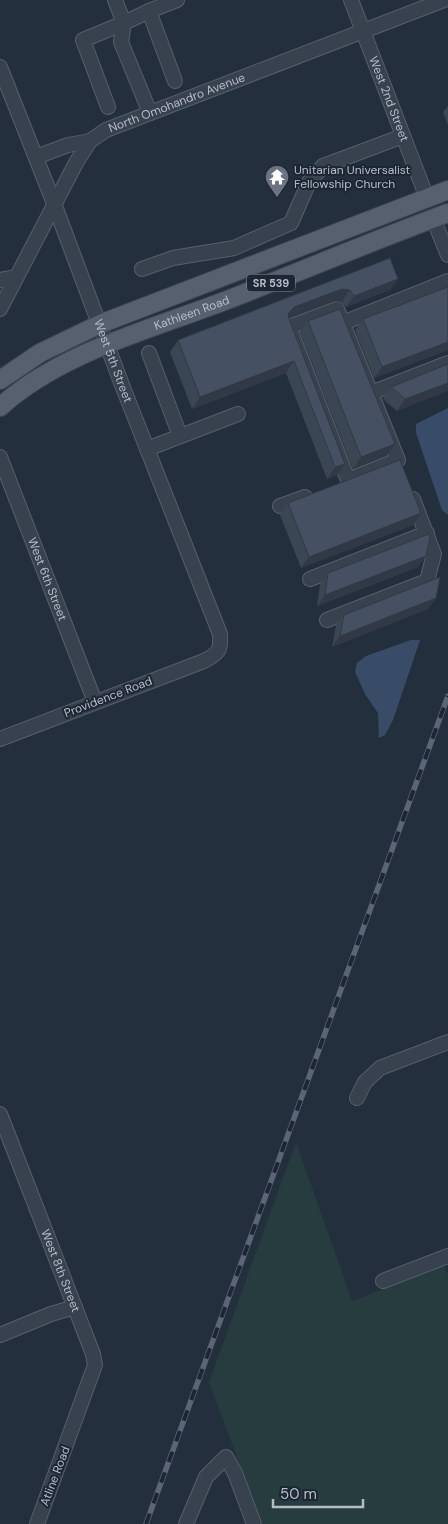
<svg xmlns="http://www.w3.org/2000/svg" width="448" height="1524" font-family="'DM Sans',sans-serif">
	<rect width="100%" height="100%" fill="#242f3e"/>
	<path fill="#263c3f" d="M 296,1142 L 352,1301 L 444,1265 L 448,1274 L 448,1524 L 262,1524 L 209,1382 Z"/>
	<path fill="#394c67" d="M 448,408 L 448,515 L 442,510 L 416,433 L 416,424 Z
		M 411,640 L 420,640 L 393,720 L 385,735 L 379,738 L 378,713 L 365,694 L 355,672 L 357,663 L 366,656 Z"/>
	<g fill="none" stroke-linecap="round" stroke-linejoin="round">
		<defs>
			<g id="minor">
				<path id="s1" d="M 351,0 L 427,198"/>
				<path d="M 149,11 L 175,81"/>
				<path id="s2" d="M 0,67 L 55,206 L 122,385 L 220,634 C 221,651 219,653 204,661 L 0,739"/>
				<path d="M 108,107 L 83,40 L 124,23 L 115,0"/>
				<path d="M 150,113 L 121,42 L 124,23 L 149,11 L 177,0"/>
				<path d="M 36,157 L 68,145 L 90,141"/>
				<path d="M 433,218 L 448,255"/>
				<path d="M 142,269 L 173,258 L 234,248 L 291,223 L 309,182 L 323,166 L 403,136"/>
				<path d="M 0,280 L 16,277"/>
				<path id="s3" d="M 0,309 L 77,161 L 90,141 L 106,130 L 444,0"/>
				<path d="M 337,309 L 398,460 L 348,480 L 289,327 Z"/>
				<path d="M 343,323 L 448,281"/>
				<path d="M 149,353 L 180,436"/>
				<path d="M 371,393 L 448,363"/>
				<path d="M 147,449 L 238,414"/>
				<path id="s4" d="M 0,457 L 95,702"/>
				<path d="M 280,506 L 305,497"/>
				<path d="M 310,579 L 427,533"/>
				<path d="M 327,620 L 427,581 L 434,554 L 413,499"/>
				<path d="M 357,1098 L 365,1082 L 380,1068 L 448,1042"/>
				<path id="s5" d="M 0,1114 L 93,1354 L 95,1365 L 37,1524"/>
				<path d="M 383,1281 L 448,1256"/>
				<path d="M 0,1335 L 51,1314 L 75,1307"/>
				<path d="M 186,1524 L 206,1477 L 226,1457 L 235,1473 L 254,1524"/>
			</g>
			<g id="major">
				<path d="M 0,380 L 40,353 L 100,324 L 448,190"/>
				<path id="s6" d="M 0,407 C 60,353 148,330 222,302 C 297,273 372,241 448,213"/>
			</g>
		</defs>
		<use href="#minor" stroke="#565f6c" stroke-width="16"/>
		<use href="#major" stroke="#414a57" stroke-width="20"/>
		<use href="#minor" stroke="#38414e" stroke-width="14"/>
		<use href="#major" stroke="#56606e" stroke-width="18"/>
		<defs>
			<path id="rail" d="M 146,1524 L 448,696"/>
		</defs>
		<use href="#rail" stroke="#5a6575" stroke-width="5.5"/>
		<use href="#rail" stroke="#1d2633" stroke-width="4" stroke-dasharray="11" stroke-linecap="butt"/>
	</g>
	<path fill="#3b4654" d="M 448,106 L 448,125 L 443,112 Z
		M 390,258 L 398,279 L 390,290 L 346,307 L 342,302 L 334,301 L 289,318 L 345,464 L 337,475 L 327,479 L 286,373 L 192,409 L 170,352 L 178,340 Z
		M 448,287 L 448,350 L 374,378 L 355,330 L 363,319 Z
		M 308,321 L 387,455 L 353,469 L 300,332 Z
		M 448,364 L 397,411 L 383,399 L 391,387 Z
		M 288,503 L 413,525 L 301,568 L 280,515 Z
		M 418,567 L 317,606 L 320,585 L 328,573 Z
		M 436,598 L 428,609 L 332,647 L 336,626 L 344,615 Z"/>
	<path fill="#303945" d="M 398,279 L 390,290 L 346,307 L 354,296 Z
		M 342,289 L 350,290 L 342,302 L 334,301 L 286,319 L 288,314 L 294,307 Z
		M 448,342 L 448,350 L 374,378 L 382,367 Z
		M 294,361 L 286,373 L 192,409 L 200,397 Z
		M 448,383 L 448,391 L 397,411 L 405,399 Z
		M 395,444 L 387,455 L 353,469 L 361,457 Z
		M 345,464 L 337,475 L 327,479 L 335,467 Z
		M 421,513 L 413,525 L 301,568 L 309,557 Z
		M 426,556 L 418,567 L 317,606 L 325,595 Z
		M 436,598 L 428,609 L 332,647 L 340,636 Z"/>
	<path fill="#455162" stroke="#303945" d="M 390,258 L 398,279 L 354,296 L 350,290 L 342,289 L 294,307 L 288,314 L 289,319 L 345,464 L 335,467 L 294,361 L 200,397 L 178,340 Z
		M 448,287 L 448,342 L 382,367 L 363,319 Z
		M 340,309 L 395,444 L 361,457 L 308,321 Z
		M 448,364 L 448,383 L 405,399 L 391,387 Z
		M 400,460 L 421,513 L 309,557 L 288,503 Z
		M 429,534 L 430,537 L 426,556 L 325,595 L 328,573 Z
		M 440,577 L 436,598 L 340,636 L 344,615 Z"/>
	<defs>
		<symbol id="temple-pin" viewBox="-11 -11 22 30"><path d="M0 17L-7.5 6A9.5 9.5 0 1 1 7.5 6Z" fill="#6b7280" stroke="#1d2633"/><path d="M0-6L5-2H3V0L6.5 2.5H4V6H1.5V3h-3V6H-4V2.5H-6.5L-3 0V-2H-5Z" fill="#fff"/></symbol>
	</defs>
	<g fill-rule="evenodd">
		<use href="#temple-pin" x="263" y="163" width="28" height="38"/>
	</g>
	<g text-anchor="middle" stroke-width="4" stroke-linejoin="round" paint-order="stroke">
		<rect fill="#1d2633" stroke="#878f9c" stroke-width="1" x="247" y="274.5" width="48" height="17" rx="4"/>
		<g font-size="11" font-weight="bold" fill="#b4bcc9">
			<text x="271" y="287">SR 539</text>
		</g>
		<g font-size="12" fill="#b4bcc9" stroke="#1d2633">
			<text dy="4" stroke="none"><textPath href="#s1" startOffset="106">West 2nd Street</textPath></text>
			<text dy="4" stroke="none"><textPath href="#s3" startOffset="286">North Omohandro Avenue</textPath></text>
			<text dy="4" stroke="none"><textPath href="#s6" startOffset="215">Kathleen Road</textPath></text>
			<text dy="4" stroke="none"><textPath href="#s2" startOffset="315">West 5th Street</textPath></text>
			<text dy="4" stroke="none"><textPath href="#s4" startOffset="131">West 6th Street</textPath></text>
			<text transform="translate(108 697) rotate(-21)" y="4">Providence Road</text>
			<text dy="4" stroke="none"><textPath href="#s5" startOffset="168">West 8th Street</textPath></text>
			<text transform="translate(55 1476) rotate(-69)" y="4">Atline Road</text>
		</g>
		<g font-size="12" fill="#b4bcc9" stroke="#1d2633" text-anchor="start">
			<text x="294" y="174">Unitarian Universalist<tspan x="294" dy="14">Fellowship Church</tspan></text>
		</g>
	</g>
	<path d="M273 1499v8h90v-8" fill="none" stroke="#b4bcc9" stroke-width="2.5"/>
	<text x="280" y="1499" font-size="15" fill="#b4bcc9" stroke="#1d2633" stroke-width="4" paint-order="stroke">50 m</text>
</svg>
